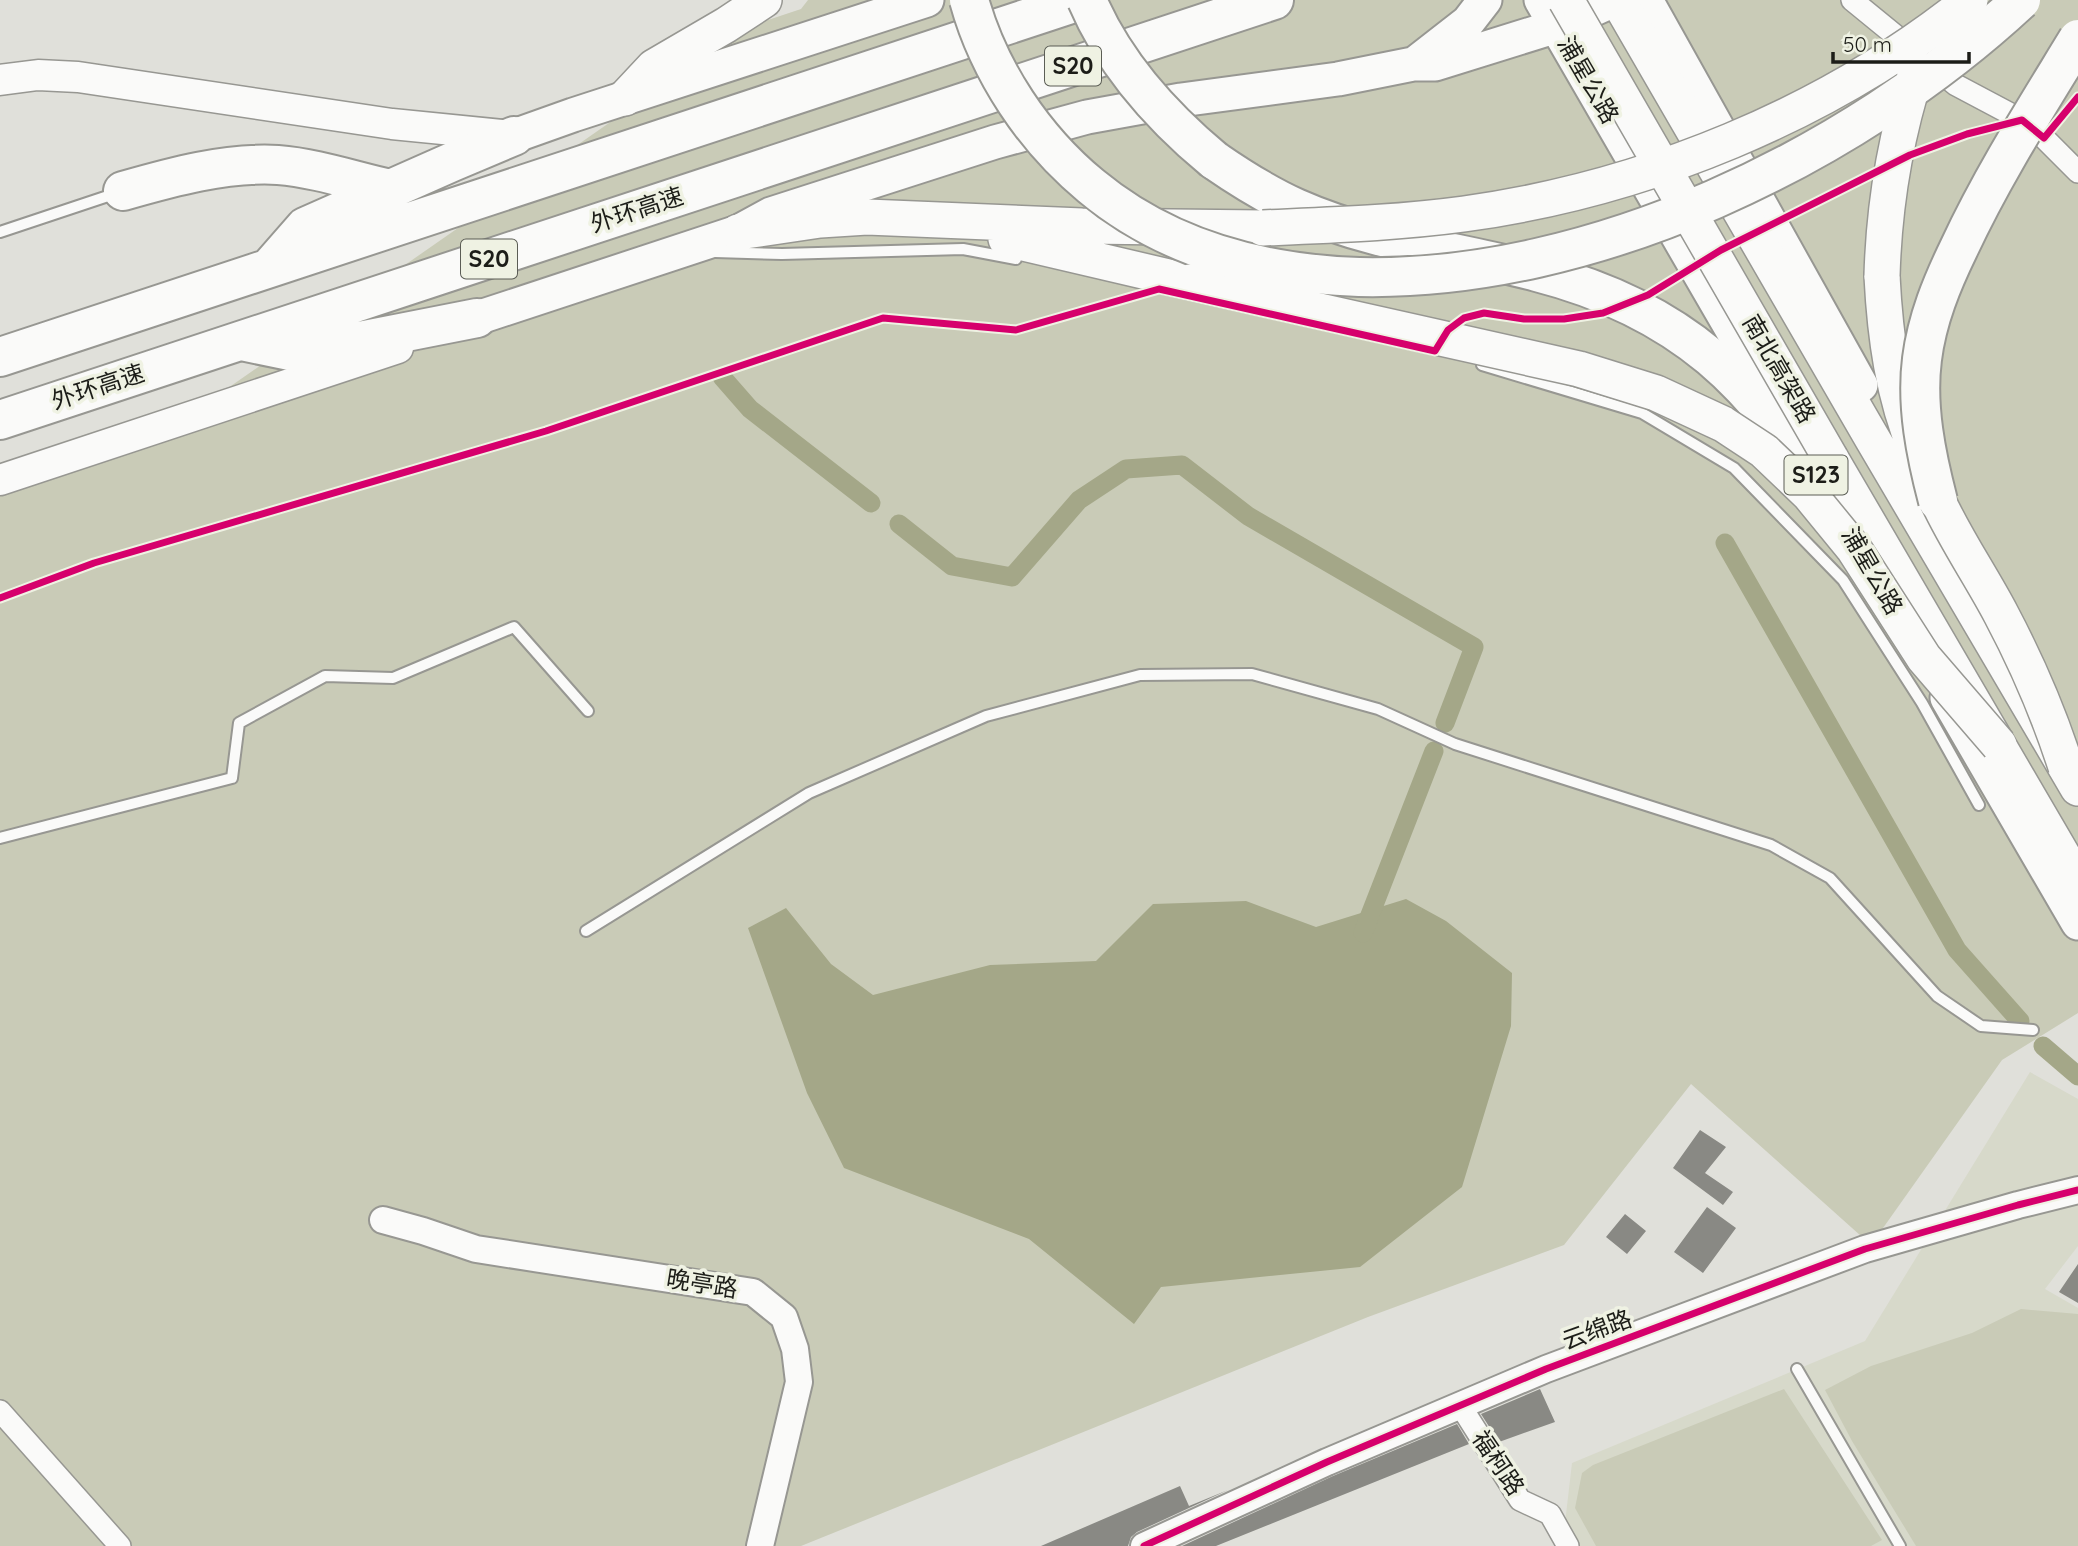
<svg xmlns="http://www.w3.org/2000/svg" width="2078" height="1546" font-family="Quicksand,'Noto Sans SC',sans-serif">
	<rect width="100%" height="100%" fill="#e0e0da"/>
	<path fill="#d7d9ca" d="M 2030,1072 L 2078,1099 L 2078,1246 L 2045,1289 L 2078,1308 L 2078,1546 L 1578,1546 L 1565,1523 L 1572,1463 L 1865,1341 Z"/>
	<path fill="#c9cbb7" d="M 808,0 L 2078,0 L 2078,1013 L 2002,1060 L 1871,1245 L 1691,1084 L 1564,1245 L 1368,1317 L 801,1546 L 0,1546 L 0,493 L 149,443 L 747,27 L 801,9 Z
		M 2021,1309 L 2078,1314 L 2078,1546 L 1916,1546 L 1852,1441 L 1825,1390 L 1871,1366 L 1972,1333 Z
		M 1784,1389 L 1882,1540 L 1871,1546 L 1596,1546 L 1575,1508 L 1582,1473 L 1593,1465 Z"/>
	<path fill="#a4a788" d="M 1406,899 L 1446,921 L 1512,973 L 1511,1026 L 1462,1187 L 1360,1267 L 1161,1287 L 1134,1324 L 1029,1239 L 844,1168 L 807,1093 L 748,928 L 786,908 L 831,964 L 873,995 L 990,965 L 1096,961 L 1153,904 L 1246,901 L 1316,927 Z"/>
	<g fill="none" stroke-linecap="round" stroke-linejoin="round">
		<path stroke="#a4a788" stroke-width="19" d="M 722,377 L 750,409 L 871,503
			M 899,524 L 952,566 L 1012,577 L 1079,500 L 1126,469 L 1182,465 L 1248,516 L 1474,647 L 1445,723
			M 1725,543 L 1957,950 L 2020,1021
			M 1363,933 L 1434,751
			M 2043,1046 L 2078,1076"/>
	</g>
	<path fill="#898984" d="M 1700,1130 L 1726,1147 L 1705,1173 L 1733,1192 L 1723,1205 L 1673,1168 Z
		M 1707,1207 L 1736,1228 L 1703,1273 L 1674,1252 Z
		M 1625,1214 L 1646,1231 L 1627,1254 L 1606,1237 Z
		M 2078,1264 L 2078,1303 L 2059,1292 Z
		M 1540,1389 L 1555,1422 L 1499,1442 L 1481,1414 Z
		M 1457,1424 L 1469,1444 L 1216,1546 L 1182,1546 L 1333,1476 Z
		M 1180,1486 L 1189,1506 L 1228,1490 L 1137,1532 L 1131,1537 L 1128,1546 L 1041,1546 Z"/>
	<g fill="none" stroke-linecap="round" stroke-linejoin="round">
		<defs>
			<path id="service" d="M 0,232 L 117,193
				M 715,252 L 782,254 L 963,249 L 1016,259
				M 1482,365 L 1642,413 L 1734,468 L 1843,580 L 1922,703 L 1979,805
				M 0,838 L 232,778 L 239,723 L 325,676 L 393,678 L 514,627 L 588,711
				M 586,931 L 809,793 L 986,716 L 1140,675 L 1252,674 L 1378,709 L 1455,744 L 1771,845 L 1830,878 L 1937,996 L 1981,1026 L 2033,1030
				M 1797,1369 L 1900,1546"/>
			<path id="minor" d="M 1852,0 L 1956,85 L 2022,120 L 2044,138 L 2078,172
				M 1460,1405 L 1520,1500 L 1550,1514 L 1568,1546
				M 0,1411 L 120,1546"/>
			<path id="tertiary" d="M 383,1220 L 423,1231 L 476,1249 L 753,1292 L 784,1317 L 795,1349 L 799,1382 L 760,1546
				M 1144,1546 L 1327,1462 L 1546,1369 L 1865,1249 L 2018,1205 L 2078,1190"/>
			<path id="secondary" d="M 0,80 L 38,75 L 78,77 L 392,124 L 513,136
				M 0,480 L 398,348"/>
			<path id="primary" d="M 1541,0 L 1782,416
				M 1646,0 L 1861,385
				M 1418,61 L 1468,22 L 1485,0
				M 514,136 L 573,115 L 927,0
				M 477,318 L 738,232 L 771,214 L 995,142 L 1087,117 L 1181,100 L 1338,79 L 1413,64 L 1435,64 L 1557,26 L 1614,0
				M 1947,698 L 2078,923"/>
			<path id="trunk" d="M 1618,0 L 1872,438 L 2078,788
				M 625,98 L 654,67 L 726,25 L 764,0
				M 738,232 L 820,220 L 867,217 L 1082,226 L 1263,228
				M 1006,239 L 1190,282
				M 1882,276 C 1885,336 1893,396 1917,453
				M 1831,459 L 2078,882"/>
			<path id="motorway" d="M 1214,160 C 1240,178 1267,195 1296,208 C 1372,242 1457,251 1537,272 C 1681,309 1758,383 1831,510
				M 123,191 C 172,177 226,162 278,165 C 316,168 354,181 390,189
				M 270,267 L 305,227 L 452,162 L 514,136
				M 241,341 L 299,353 L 477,318
				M 0,357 L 1083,0
				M 0,420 L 1274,0"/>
		</defs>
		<use href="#service" stroke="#979792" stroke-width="14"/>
		<use href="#minor" stroke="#979792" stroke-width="24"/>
		<use href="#tertiary" stroke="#979792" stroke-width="30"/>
		<use href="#secondary" stroke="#979792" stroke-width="33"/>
		<use href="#primary" stroke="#979792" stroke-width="37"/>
		<use href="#trunk" stroke="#979792" stroke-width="38"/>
		<use href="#motorway" stroke="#979792" stroke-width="42"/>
		<use href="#service" stroke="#fafaf9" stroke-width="10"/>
		<use href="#minor" stroke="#fafaf9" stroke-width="21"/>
		<use href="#tertiary" stroke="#fafaf9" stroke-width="26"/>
		<use href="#secondary" stroke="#fafaf9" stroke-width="30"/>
		<use href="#primary" stroke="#fafaf9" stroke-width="33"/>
		<use href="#trunk" stroke="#fafaf9" stroke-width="35"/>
		<use href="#motorway" stroke="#fafaf9" stroke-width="38"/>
		<defs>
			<path id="trunk-bridge" d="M 1566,0 L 1831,459
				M 1263,228 C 1330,225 1397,223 1464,214 C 1645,189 1827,115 1970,0
				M 1882,276 C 1884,203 1895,138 1917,70
				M 1190,282 L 1579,369 L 1656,393 L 1723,424 L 1764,451 L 1809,494 L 1854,549 L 1924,658 L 1999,745
				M 1938,501 C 1956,540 1981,576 2001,614 C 2027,663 2049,714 2066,767"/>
			<path id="motorway-bridge" d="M 969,0 C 989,72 1034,139 1091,186 C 1167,249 1262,274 1359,277 C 1593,282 1852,157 2021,0
				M 1087,0 C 1114,64 1161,116 1214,160
				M 1938,501 C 1926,455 1916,406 1922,359 C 1927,319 1942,283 1959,248 C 1993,175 2036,108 2078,39"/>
		</defs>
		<use href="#trunk-bridge" stroke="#979792" stroke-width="38" stroke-linecap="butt"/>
		<use href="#motorway-bridge" stroke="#979792" stroke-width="42" stroke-linecap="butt"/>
		<use href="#trunk-bridge" stroke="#fafaf9" stroke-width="35"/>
		<use href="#motorway-bridge" stroke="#fafaf9" stroke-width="38"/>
		<defs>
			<path id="cycleway" d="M 0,598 L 94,563 L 546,431 L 883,318 L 1016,330 L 1159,289 L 1435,351 L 1448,330 L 1464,318 L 1484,313 L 1524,319 L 1564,319 L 1603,313 L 1648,295 L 1721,250 L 1910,155 L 1967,134 L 2022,120 L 2044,138 L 2078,97
				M 1144,1546 L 1327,1462 L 1546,1369 L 1865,1249 L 2018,1205 L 2078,1190"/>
		</defs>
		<use href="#cycleway" stroke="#eff2e3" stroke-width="11"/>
		<use href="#cycleway" stroke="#d6006c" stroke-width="7"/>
	</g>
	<g text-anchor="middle" stroke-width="7" stroke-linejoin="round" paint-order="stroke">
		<g fill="#eff2e3" stroke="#5b5d55" stroke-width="2">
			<rect x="1045" y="46.5" width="56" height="39" rx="5"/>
			<rect x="461" y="239.5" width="56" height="39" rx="5"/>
			<rect x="1784.5" y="455.5" width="63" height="39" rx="5"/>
		</g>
		<g font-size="23" font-weight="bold" fill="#1c1d18">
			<text x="1073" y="74">S20</text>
			<text x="489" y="267">S20</text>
			<text x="1816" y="483">S123</text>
		</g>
		<g font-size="24" fill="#1c1d18" stroke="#eff2e3">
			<text transform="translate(1588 80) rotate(60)" y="8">浦星公路</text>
			<text transform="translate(637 210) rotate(-18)" y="8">外环高速</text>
			<text transform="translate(1779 369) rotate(60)" y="8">南北高架路</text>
			<text transform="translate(98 387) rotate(-18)" y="8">外环高速</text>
			<text transform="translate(1872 571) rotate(60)" y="8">浦星公路</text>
			<text transform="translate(702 1284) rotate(9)" y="8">晚亭路</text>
			<text transform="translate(1597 1330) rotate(-20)" y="8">云绵路</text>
			<text transform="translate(1498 1463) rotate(56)" y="8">福柯路</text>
		</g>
	</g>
	<path d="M1833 52v10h136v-10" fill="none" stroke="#1c1d18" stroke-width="3.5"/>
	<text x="1843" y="52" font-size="21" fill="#1c1d18" stroke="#eff2e3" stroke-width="5" paint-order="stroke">50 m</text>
</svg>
